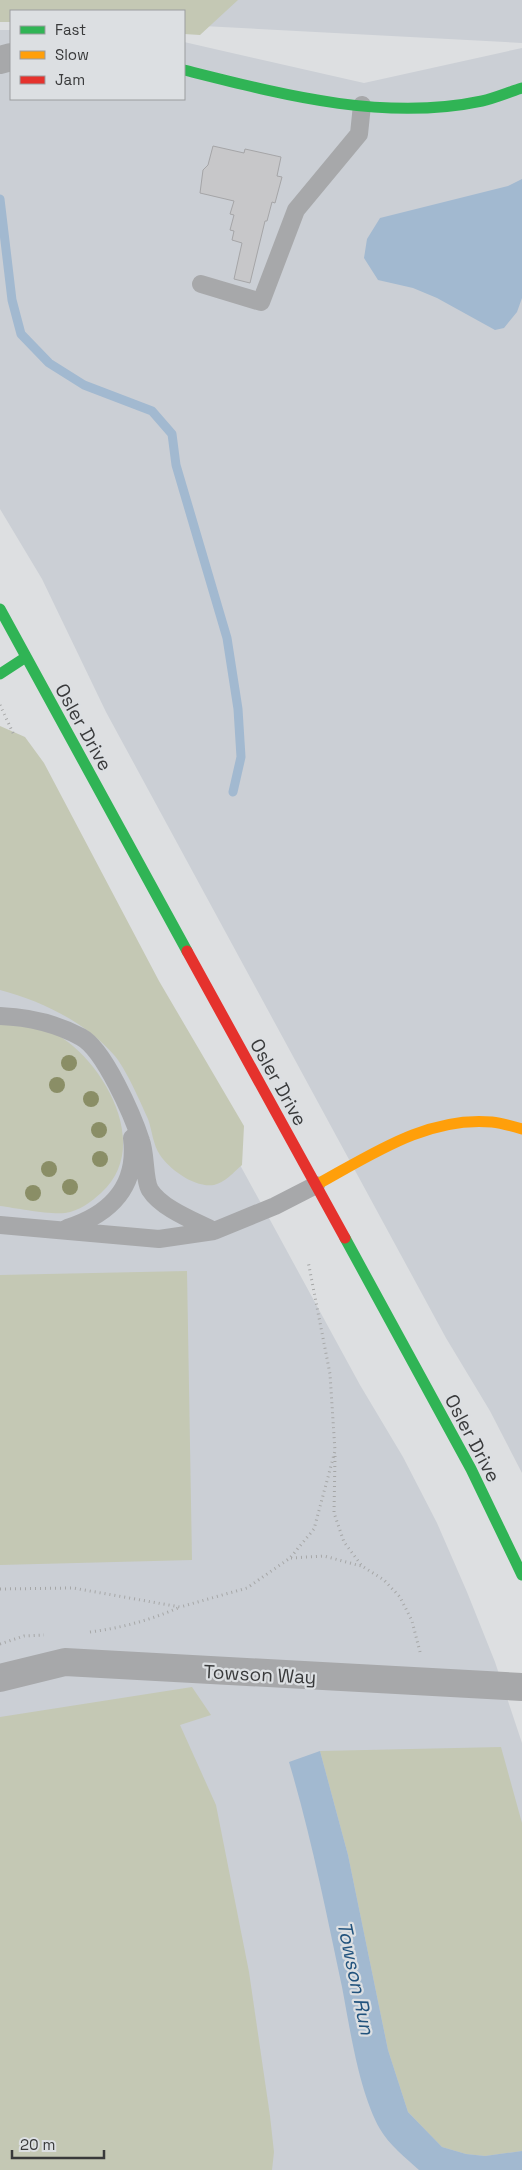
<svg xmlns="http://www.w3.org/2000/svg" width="522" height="2170" font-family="'Space Grotesk',sans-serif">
	<rect width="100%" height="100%" fill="#dddfe1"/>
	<path fill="#cbcfd5" d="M 100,0 L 522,0 L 522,43 L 184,25 L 184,11 Z
		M 0,30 L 11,30 L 11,99 L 184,99 L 184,42 L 364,83 L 522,48 L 522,1473 L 490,1411 L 446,1338 L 106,712 L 42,579 L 0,509 Z
		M 0,744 L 16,754 L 360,1385 L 403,1457 L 437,1523 L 467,1592 L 495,1662 L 522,1743 L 522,2170 L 0,2170 Z"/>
	<path fill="#c4c8b4" d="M 0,0 L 238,0 L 200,35 L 184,34 L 184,11 L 11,11 L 11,22 L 0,22 Z
		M 0,726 L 25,737 L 44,763 L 159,981 L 244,1126 L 242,1165 C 234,1172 224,1183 214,1185 C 195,1188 170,1170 160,1155 C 153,1145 152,1130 148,1119 C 141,1103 125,1067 114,1055 C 85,1022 42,1001 0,990 Z
		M 0,1018 C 24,1023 48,1026 68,1042 C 110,1074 149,1150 101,1193 C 91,1202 79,1211 65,1213 C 50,1215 16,1208 0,1206 Z
		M 187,1271 L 192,1560 L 0,1565 L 0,1275 Z
		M 192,1687 L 211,1715 L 180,1725 L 216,1805 L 249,1972 L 270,2116 L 274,2152 L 272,2170 L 0,2170 L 0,1717 Z
		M 501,1747 L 522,1823 L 522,2151 L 485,2156 L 466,2154 L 442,2147 L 408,2112 L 388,2050 L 348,1855 L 320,1751 Z"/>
	<path fill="#a2b9d0" d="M 522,179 L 522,298 L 517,312 L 504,328 L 495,330 L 437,298 L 413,288 L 378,280 L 364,258 L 367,239 L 380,218 L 508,186 Z
		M 320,1751 L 348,1855 L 388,2050 L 408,2112 L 442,2147 L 466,2154 L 485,2156 L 522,2151 L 522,2170 L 419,2170 C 406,2158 389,2145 380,2129 C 359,2092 350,2029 342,1987 C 326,1911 311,1836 289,1762 Z"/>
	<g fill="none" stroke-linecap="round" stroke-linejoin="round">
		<path stroke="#a2b9d0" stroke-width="9" d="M 0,199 L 12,300 L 21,334 L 49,363 L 84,385 L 152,411 L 172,434 L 176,465 L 227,638 L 238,709 L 241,757 L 233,792"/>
	</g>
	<path fill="#c7c7c9" stroke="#a5a5a7" d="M 213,146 L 244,153 L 245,149 L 281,157 L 277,176 L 282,177 L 275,203 L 272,202 L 267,221 L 265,221 L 250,283 L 234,279 L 242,243 L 232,240 L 234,231 L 230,230 L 234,215 L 230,214 L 234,201 L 200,193 L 203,170 L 208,165 Z"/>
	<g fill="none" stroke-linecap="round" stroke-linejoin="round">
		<path stroke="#a6a7a7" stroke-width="3" stroke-dasharray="1 4" stroke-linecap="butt" d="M 0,705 L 14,735
			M 335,1456 L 334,1513 L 344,1542 L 362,1566 L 384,1580 L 400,1597 L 412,1621 L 420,1652
			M 291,1558 L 324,1556 L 361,1566
			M 0,1589 L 73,1588 L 180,1607 L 247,1588 L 290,1558 L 314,1529 L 335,1451 L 330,1374 L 308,1261
			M 90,1632 C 121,1628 151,1620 180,1607
			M 0,1644 L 24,1636 L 44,1635"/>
		<path stroke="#a7a8aa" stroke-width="18" d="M 201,284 L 261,302 L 296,210 L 359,134 L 362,105
			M 0,1016 C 27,1017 57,1024 81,1037 C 104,1049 133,1116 141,1141 C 146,1154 144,1180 150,1190 C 162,1209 195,1221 214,1231
			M 0,1225 L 159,1239 L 214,1231 L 275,1206 L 316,1185
			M 67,1228 C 111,1214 138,1186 132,1138"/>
		<path stroke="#a7a8aa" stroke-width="28" d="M 0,60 L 11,57
			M 0,1678 L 65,1662 L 522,1687"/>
		<path stroke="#30b455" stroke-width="11" d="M 184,70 C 280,94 383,122 482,101 C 495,98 509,92 522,88
			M 0,609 L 187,951
			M 0,674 L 26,657
			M 345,1238 L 471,1469 L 522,1575"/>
		<path stroke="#ff9f0a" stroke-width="11" d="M 316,1185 C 371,1155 427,1116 492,1122 C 502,1123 512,1126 522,1129"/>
		<path stroke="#e5322d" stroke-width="11" d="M 187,951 L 345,1238"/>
	</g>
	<g fill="#8a8e66">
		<circle cx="69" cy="1063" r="8"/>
		<circle cx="57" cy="1085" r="8"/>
		<circle cx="91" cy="1099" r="8"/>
		<circle cx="99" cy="1130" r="8"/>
		<circle cx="100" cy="1159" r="8"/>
		<circle cx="49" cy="1169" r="8"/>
		<circle cx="70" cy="1187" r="8"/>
		<circle cx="33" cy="1193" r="8"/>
	</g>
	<g text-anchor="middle" stroke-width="4.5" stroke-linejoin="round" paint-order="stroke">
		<g font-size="19" fill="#393a3b" stroke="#dcdfe2">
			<text transform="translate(84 727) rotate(61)" y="7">Osler Drive</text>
			<text transform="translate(279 1082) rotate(61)" y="7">Osler Drive</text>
			<text transform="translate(473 1438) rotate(62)" y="7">Osler Drive</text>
			<text transform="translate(260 1674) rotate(3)" y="7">Towson Way</text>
		</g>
		<g font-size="20" font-style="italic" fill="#22537d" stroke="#dcdfe2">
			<text transform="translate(356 1978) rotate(78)" y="7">Towson Run</text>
		</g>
	</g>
	<rect x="10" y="10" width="175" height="90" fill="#dcdfe2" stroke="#9b9d9f"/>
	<rect x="20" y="26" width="25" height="8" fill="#30b455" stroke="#9b9d9f"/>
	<text x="55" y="35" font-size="15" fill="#393a3b">Fast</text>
	<rect x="20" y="51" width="25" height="8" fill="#ff9f0a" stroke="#9b9d9f"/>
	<text x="55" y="60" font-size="15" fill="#393a3b">Slow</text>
	<rect x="20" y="76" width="25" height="8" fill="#e5322d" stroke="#9b9d9f"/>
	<text x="55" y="85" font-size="15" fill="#393a3b">Jam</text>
	<path d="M12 2150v8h92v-8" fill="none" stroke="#393a3b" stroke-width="2.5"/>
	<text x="20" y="2150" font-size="15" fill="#393a3b" stroke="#dcdfe2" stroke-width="4" paint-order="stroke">20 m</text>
</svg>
